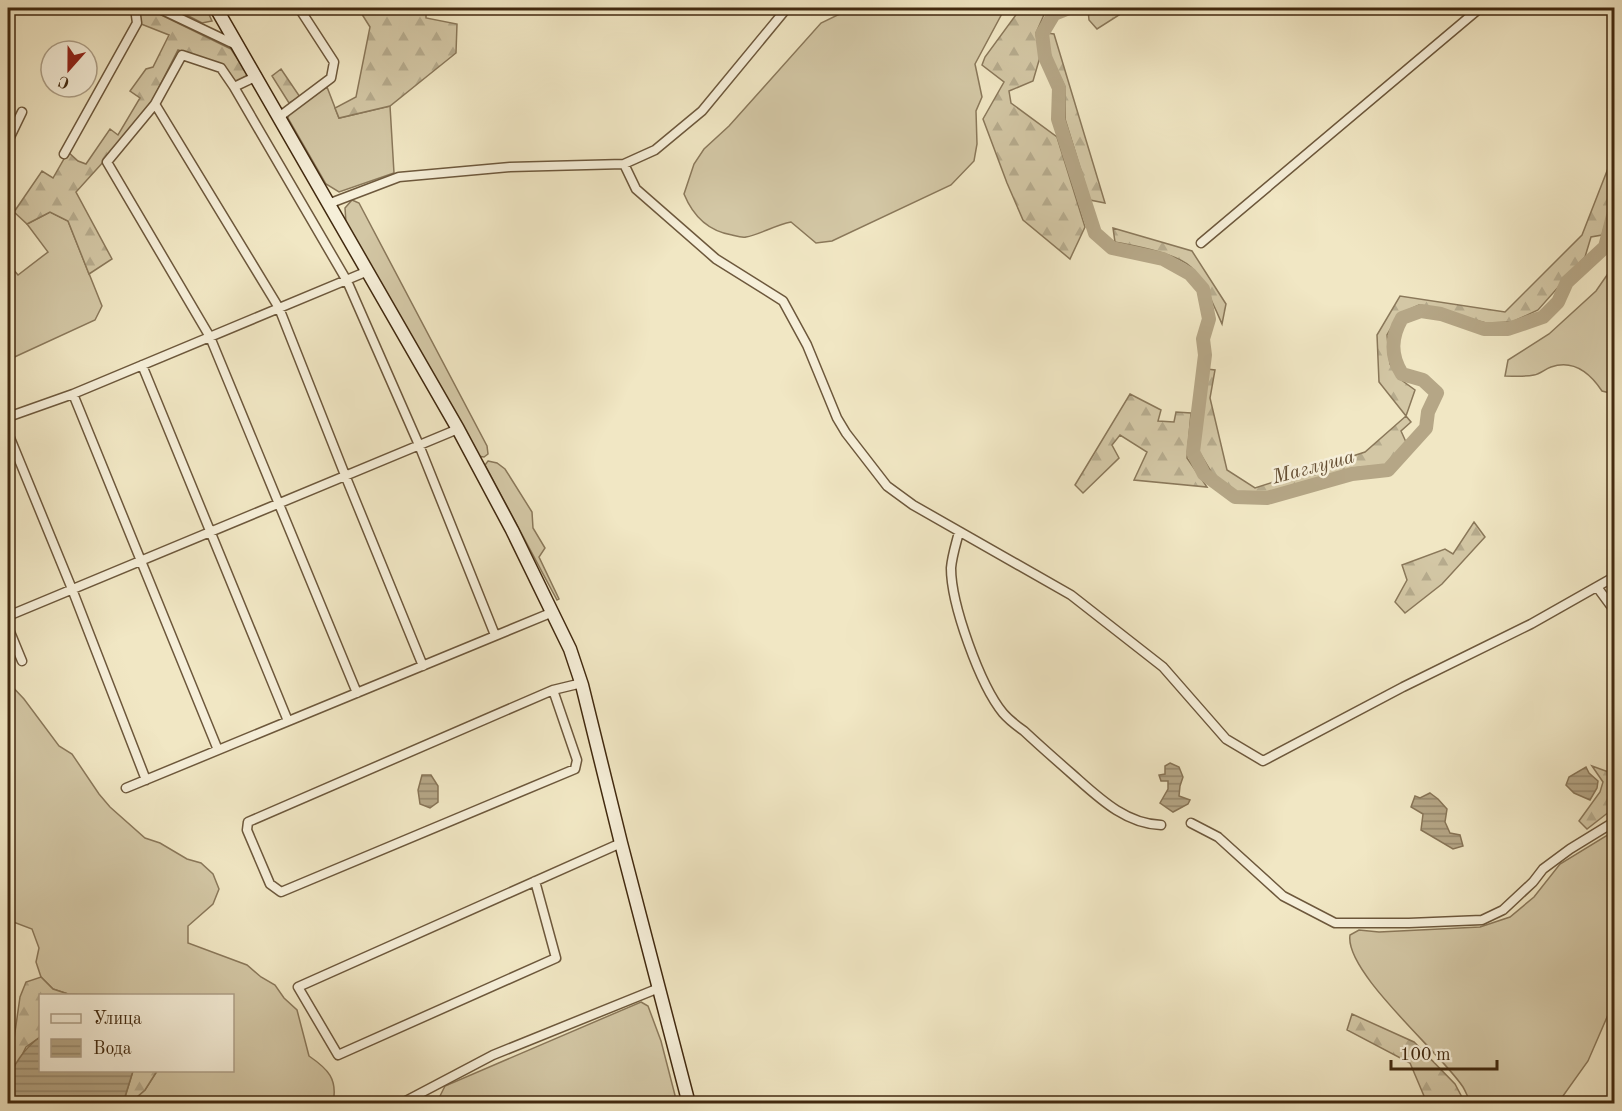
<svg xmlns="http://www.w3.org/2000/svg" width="1622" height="1111" font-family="'Old Standard TT',serif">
	<defs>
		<pattern id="forest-firs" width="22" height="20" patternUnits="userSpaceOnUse" patternTransform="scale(1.5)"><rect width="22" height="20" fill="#d3c7a5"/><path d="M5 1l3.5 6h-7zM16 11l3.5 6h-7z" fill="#b6ab8d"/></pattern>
		<pattern id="water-rules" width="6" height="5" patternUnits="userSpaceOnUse" patternTransform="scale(1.5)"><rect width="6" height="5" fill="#b5a686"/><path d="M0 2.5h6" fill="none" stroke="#95876c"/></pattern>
	</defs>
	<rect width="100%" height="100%" fill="#f1e7c4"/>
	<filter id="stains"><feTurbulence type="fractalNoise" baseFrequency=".00333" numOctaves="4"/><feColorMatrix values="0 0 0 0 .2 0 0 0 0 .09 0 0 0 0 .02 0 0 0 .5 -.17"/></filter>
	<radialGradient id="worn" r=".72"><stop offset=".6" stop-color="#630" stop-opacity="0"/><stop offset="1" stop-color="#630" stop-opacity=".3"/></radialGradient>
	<path fill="#d3c7a5" stroke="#8a785a" stroke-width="1.5" d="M 852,8 L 1005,8 L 975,64 L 982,97 L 976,111 L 977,144 L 974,161 L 951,185 L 832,241 L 816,243 L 791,222 C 775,225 759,235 746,237 C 742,238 736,236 732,235 C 708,231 693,216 684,194 L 694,164 L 704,149 L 729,126 L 821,23 Z
		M 327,87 L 339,118 L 390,106 L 394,173 L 339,192 L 326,184 L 288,118 L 289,114 Z
		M 352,200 L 359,203 L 487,446 L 488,454 L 484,457 L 477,456 L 346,223 L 345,208 Z
		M 50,212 L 68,221 L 102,306 L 95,320 L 8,360 L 8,263 L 18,275 L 48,252 L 27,224 Z
		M 1614,265 L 1614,394 L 1602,391 C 1590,373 1574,359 1551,367 C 1545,369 1540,374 1534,375 C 1524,377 1515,376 1505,376 L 1508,360 L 1549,334 L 1596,291 Z
		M 488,461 L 497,463 L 505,469 L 532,512 L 533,528 L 545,548 L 539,557 L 559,599 L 557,600 L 485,465 Z
		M 8,682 L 24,699 L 59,746 L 72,754 L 99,794 L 110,807 L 145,838 L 160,843 L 187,859 L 201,863 L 213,874 L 219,889 L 213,904 L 188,926 L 188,943 L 247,965 L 261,977 L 275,985 L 284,998 L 297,1010 L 309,1056 C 328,1069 338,1079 333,1103 L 130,1103 L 145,1090 L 157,1071 L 232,1070 L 232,996 L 68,994 L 53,989 L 41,977 L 36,962 L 39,948 L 32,929 L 8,920 L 8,868 L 13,866 L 13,857 L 8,857 Z
		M 1614,831 L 1614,1001 L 1588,1061 L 1558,1103 L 1471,1103 C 1468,1098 1466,1092 1463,1087 C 1441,1053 1344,972 1350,935 L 1359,930 L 1379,932 L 1480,927 L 1510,917 L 1534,897 L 1560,864 Z
		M 641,1002 L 648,1006 L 661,1041 L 677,1103 L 430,1103 L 438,1100 L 445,1086 Z"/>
	<path fill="url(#forest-firs)" stroke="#8a785a" stroke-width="1.5" d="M 139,8 L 147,8 L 231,49 L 248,75 L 236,82 L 221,64 L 178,50 L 152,101 L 105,160 L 76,192 L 112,259 L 89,274 L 68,221 L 50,212 L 27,224 L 14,212 L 42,171 L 53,178 L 68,152 L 78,161 L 86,164 L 110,129 L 118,135 L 140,98 L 130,91 L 146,69 L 153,67 L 169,35 L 141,24 Z
		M 173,8 L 206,8 L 212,21 L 202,23 Z
		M 358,8 L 426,8 L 426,18 L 457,24 L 456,53 L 390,106 L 339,118 L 335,108 L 356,97 L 370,27 Z
		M 1021,8 L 1051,8 L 1046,10 L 1036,33 L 1040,57 L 1033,81 L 1009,91 L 1011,103 L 1057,137 L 1085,227 L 1070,259 L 1023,220 L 1007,183 L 983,119 L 1004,82 L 982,65 L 985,57 Z
		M 1092,8 L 1130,8 L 1097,29 L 1089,20 L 1088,10 Z
		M 1047,33 L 1054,34 L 1105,203 L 1090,200 L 1065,119 L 1065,87 L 1049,54 Z
		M 281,69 L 300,97 L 289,103 L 272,76 Z
		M 1614,153 L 1614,199 L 1611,204 L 1602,235 L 1591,237 L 1585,257 L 1538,310 L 1512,322 L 1486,323 L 1419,305 L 1399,314 L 1387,335 L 1390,364 L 1400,379 L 1415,390 L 1406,416 L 1411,422 L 1401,431 L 1406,442 L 1385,465 L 1353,468 L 1269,494 L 1237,493 L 1213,475 L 1198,450 L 1207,369 L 1215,370 L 1210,398 L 1227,470 L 1255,488 L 1365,452 L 1406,416 L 1379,382 L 1377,335 L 1400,296 L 1505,312 L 1582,235 Z
		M 1113,228 L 1192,251 L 1226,304 L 1222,324 C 1216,310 1202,277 1191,267 C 1176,253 1135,246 1115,242 Z
		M 1130,394 L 1161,410 L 1158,421 L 1174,422 L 1176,412 L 1191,413 L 1187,458 L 1207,487 L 1134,480 L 1147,452 L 1120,435 L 1112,445 L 1119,458 L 1083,493 L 1075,485 Z
		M 1474,522 L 1485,537 L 1442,584 L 1405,613 L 1395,602 L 1407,580 L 1402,565 L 1445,549 L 1453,554 Z
		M 1592,766 L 1614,774 L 1614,808 L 1587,829 L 1579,821 L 1600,792 L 1603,782 Z
		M 41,977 L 53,989 L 68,994 L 87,995 L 40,996 L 40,1037 L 26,1047 L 8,1083 L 8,1069 L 11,1060 L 20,997 L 26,982 Z
		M 1352,1014 L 1414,1042 L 1455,1084 L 1465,1103 L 1427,1103 L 1410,1063 L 1347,1030 Z
		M 133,1071 L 157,1071 L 145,1090 L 130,1103 L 123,1104 Z"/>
	<path fill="url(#water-rules)" stroke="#877456" stroke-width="1.5" d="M 1170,763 L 1179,767 L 1183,777 L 1180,786 L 1179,796 L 1190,800 L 1188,804 L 1173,812 L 1160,803 L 1168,789 L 1168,781 L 1161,781 L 1159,775 L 1165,774 L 1165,766 Z
		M 1586,767 L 1589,773 L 1598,781 L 1597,788 L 1590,800 L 1574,793 L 1566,785 L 1569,777 Z
		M 422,775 L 431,775 L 438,786 L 438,802 L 430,808 L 420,804 L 418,790 Z
		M 1430,793 L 1438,799 L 1447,809 L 1445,822 L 1450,833 L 1460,835 L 1463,846 L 1453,849 L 1421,830 L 1423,814 L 1411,807 L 1415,796 L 1420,798 Z
		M 40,1037 L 40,1070 L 133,1071 L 123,1103 L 8,1103 C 7,1097 6,1090 8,1084 C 11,1066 26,1047 40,1037 Z"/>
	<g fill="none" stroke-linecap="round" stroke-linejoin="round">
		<path stroke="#b5a686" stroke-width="14" d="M 1069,8 L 1054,14 L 1042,34 L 1045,57 L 1059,88 L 1058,119 L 1095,233 L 1112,248 L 1163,259 L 1190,274 L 1203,289 L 1209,319 L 1203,339 L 1205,355 L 1193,452 L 1204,474 L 1235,497 L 1267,498 L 1352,474 L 1388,470 L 1426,428 L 1428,412 L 1437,393 L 1423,380 L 1402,374 C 1390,355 1391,337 1402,318 L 1421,311 L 1441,314 L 1484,329 L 1508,329 L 1543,317 L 1558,302 L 1567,282 L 1605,247 L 1614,212"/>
		<defs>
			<path id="minor" d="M 158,8 L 236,45
				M 8,10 L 10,8
				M 234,87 L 257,76
				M 155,104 L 279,308 L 345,475 L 423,666
				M 279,117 L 331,78 L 334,62 L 299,8
				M 8,141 L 22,112
				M 64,154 L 137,23 L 135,8
				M 624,164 L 636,189 L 716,259 L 783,301 L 807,345 L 837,418 L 846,433 L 887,486 L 913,505 L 1071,595 L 1163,667 L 1226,739 L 1263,761 L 1403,687 L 1531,624 L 1614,577
				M 328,204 L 399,177 L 510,167 L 624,164 L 655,150 L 702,111 L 787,8
				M 1201,243 L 1480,8
				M 142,365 L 288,721
				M 73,394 L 218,750
				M 8,417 L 73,394 L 368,271
				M 8,433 L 72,589 L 146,780
				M 959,532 C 956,544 952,556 951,568 C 951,604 980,685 1003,713 C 1009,720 1017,726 1024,731 C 1040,746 1056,760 1072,774 C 1098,797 1125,824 1161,825
				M 1597,587 L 1614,610
				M 8,616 L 458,429
				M 8,627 L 22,661
				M 553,690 L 577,760 L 575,769 L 281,892 L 270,884 L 247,830 L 248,822 L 553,690 L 582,683
				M 357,693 L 210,337 L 107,162 L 155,104 L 182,55 L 221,68 L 234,87 L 347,281 L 419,445 L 495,635
				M 126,788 L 553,612
				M 1191,823 L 1218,837 L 1283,896 L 1335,923 L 1409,923 L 1482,920 L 1503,910 L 1533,882 L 1543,869 L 1570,849 L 1614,822
				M 535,881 L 556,958 L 338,1055 L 298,987 L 621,843
				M 400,1104 L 493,1055 L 659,988"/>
			<path id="secondary" d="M 216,8 L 458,429 L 512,530 L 570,649 L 582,685 L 621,843 L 689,1104"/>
		</defs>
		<use href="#minor" stroke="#6d583c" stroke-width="11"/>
		<use href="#secondary" stroke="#41290f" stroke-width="15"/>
		<use href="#minor" stroke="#f6efd9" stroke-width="8"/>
		<use href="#secondary" stroke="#f6efd9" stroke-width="12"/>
	</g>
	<g text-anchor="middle" stroke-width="5" stroke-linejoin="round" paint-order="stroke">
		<g font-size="20" font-style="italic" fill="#644e33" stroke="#f6efd9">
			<text transform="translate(1313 466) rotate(-15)" y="7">Маглуша</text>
		</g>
	</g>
	<rect width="1622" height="1111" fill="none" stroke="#f1e7c4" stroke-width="30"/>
	<rect x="9" y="9" width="1604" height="1093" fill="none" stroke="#41290f" stroke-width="3"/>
	<rect x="15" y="15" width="1592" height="1081" fill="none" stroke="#41290f" stroke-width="1.5"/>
	<rect x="39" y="994" width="195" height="78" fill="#f6efd9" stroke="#aea088" stroke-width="1.5"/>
	<rect x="51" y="1014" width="30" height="9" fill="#f6efd9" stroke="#aea088" stroke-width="1.5"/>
	<text x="93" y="1024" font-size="18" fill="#41290f">Улица</text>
	<rect x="51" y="1039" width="30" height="18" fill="url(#water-rules)" stroke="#aea088" stroke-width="1.5"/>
	<text x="93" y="1054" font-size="18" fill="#41290f">Вода</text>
	<g transform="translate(69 69) rotate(201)"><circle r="28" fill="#f6efd9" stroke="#aea088" stroke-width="1.5"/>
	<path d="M0-4.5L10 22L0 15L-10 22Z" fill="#8f2418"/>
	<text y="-9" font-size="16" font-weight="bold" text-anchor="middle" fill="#41290f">С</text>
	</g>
	<path d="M1391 1060v9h106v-9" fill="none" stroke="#41290f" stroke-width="3"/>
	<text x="1400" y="1060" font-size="18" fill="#41290f" stroke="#f6efd9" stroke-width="4.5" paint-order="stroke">100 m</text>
	<rect width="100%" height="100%" filter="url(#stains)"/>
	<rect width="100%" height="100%" fill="url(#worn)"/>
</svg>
